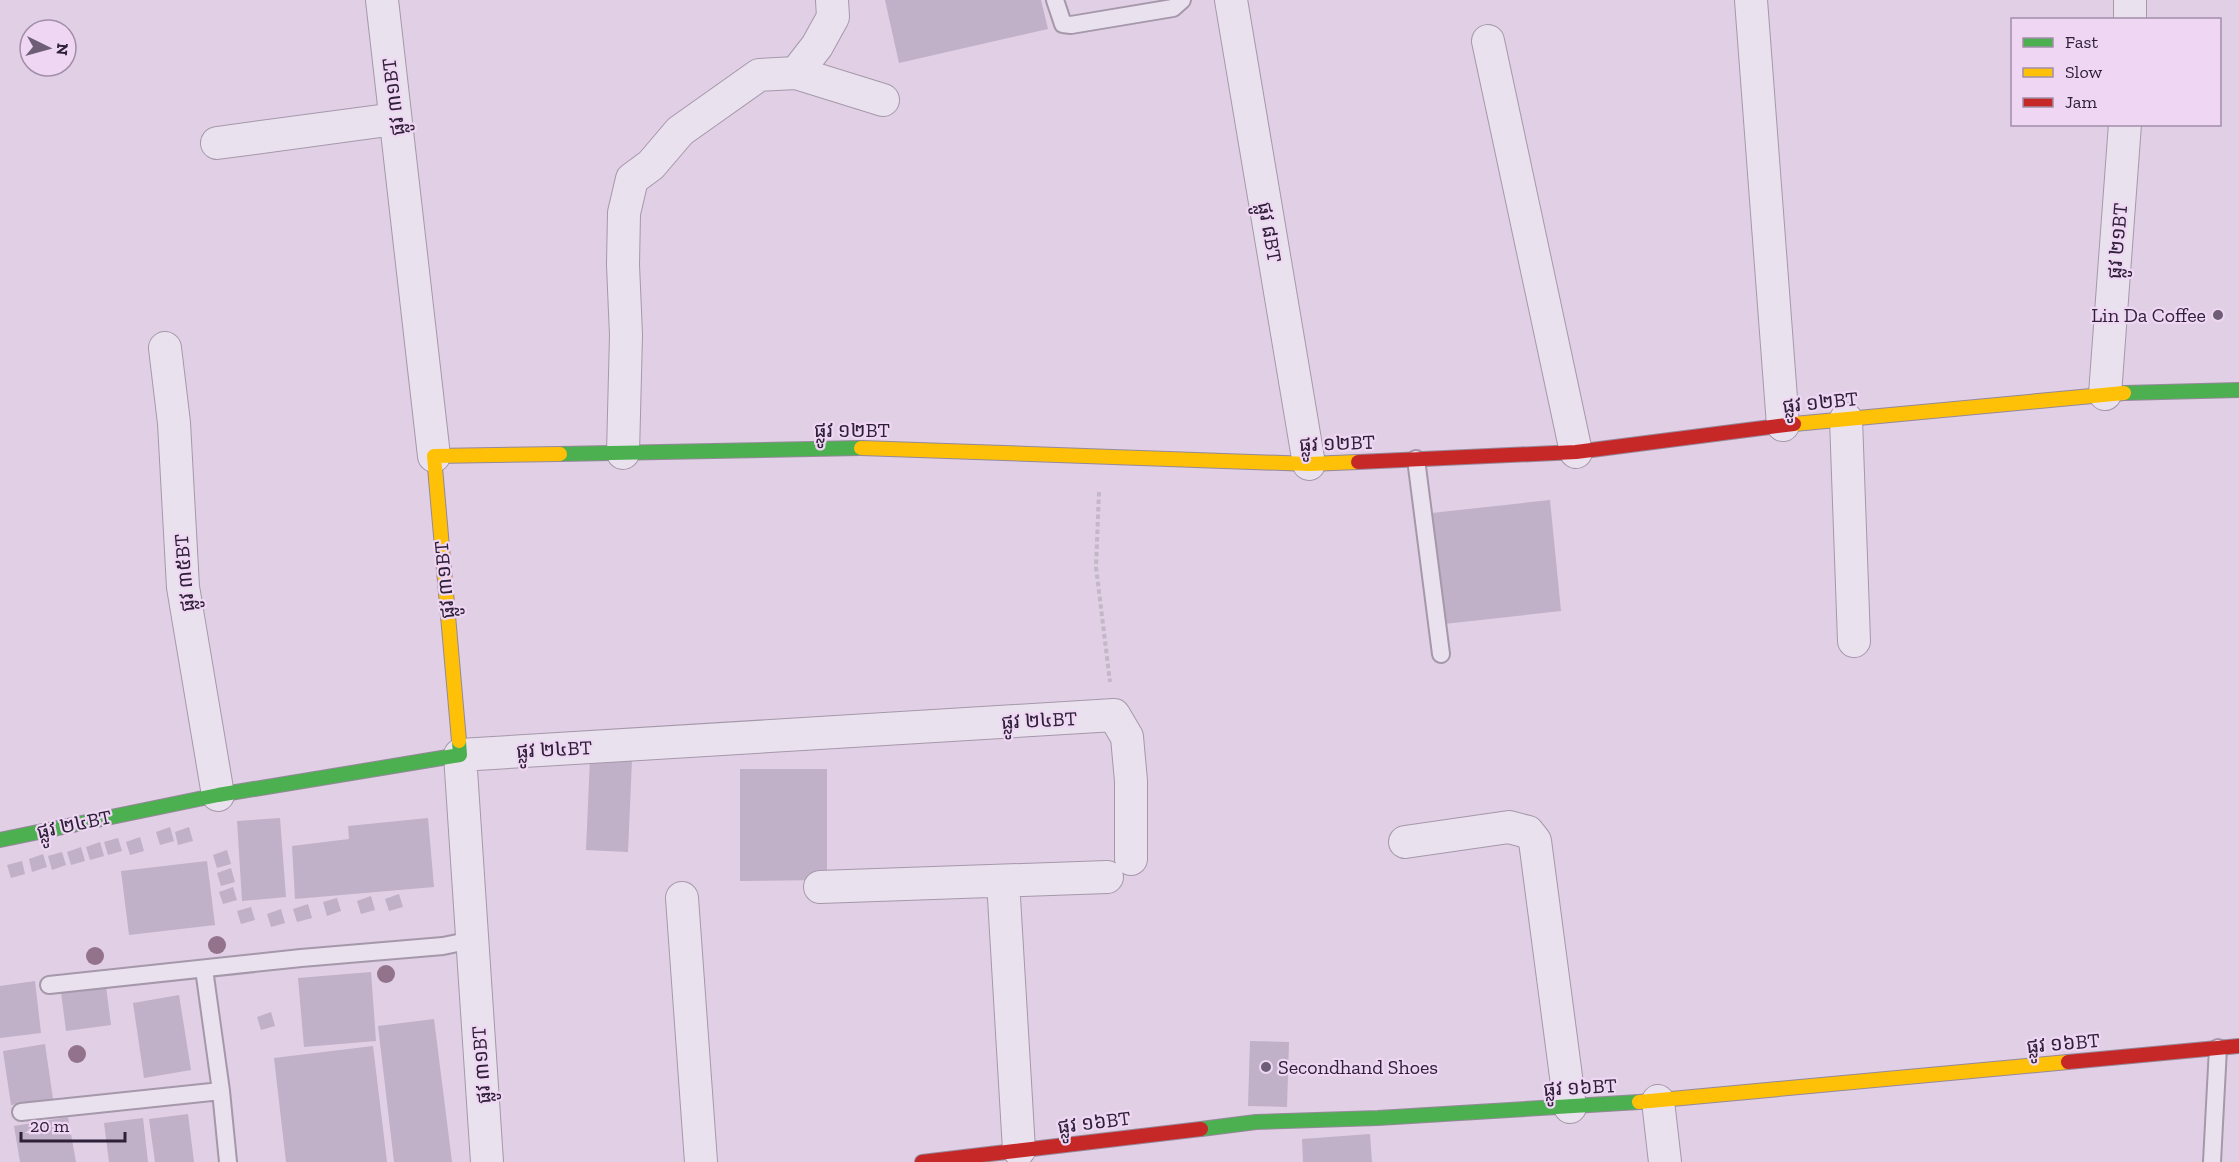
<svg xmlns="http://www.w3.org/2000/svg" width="2239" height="1162" font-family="'Zilla Slab','Noto Sans Khmer',serif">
	<rect width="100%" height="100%" fill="#e0cfe5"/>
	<path fill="#c0b0c8" d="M 885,0 L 1041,0 L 1048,29 L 899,63 Z
		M 1550,500 L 1561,611 L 1444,624 L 1432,513 Z
		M 590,758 L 632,760 L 628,852 L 586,850 Z
		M 740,769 L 827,769 L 827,880 L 740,881 Z
		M 280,818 L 286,897 L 242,901 L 237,821 Z
		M 428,818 L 434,887 L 295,899 L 292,846 L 349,839 L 348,826 Z
		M 170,827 L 174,841 L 160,845 L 156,832 Z
		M 189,827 L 193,841 L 178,845 L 175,832 Z
		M 140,837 L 144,851 L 130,855 L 126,842 Z
		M 118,838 L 122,851 L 108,855 L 104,842 Z
		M 100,842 L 104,856 L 90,860 L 86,847 Z
		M 81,847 L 85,861 L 71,865 L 67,852 Z
		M 227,850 L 231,864 L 217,868 L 213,855 Z
		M 62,852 L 66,865 L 52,870 L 48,856 Z
		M 43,854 L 47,867 L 32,872 L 29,859 Z
		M 22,861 L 25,874 L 11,878 L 7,865 Z
		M 207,861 L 215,925 L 129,935 L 121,871 Z
		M 231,868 L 235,882 L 221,886 L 217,873 Z
		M 233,887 L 237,900 L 223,904 L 219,892 Z
		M 399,894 L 403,907 L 389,911 L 385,899 Z
		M 371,896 L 375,910 L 361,914 L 357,901 Z
		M 337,898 L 341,911 L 327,916 L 323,902 Z
		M 308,904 L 312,918 L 297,922 L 293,909 Z
		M 251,907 L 255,920 L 241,924 L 237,911 Z
		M 281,909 L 285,923 L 271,927 L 267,914 Z
		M 371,972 L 376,1041 L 304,1047 L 298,978 Z
		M 35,981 L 41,1033 L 0,1038 L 0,986 Z
		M 106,986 L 111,1025 L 66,1031 L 61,992 Z
		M 179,995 L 191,1070 L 144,1078 L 133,1003 Z
		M 271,1012 L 275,1026 L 261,1030 L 257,1017 Z
		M 434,1019 L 452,1162 L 394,1162 L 378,1026 Z
		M 1250,1041 L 1289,1042 L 1287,1107 L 1248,1106 Z
		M 45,1044 L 53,1099 L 11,1105 L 3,1051 Z
		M 373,1046 L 387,1162 L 286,1162 L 274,1058 Z
		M 188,1114 L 194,1162 L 155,1162 L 149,1119 Z
		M 68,1117 L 76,1162 L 20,1162 L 14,1126 Z
		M 143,1118 L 148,1162 L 109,1162 L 104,1123 Z
		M 1370,1134 L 1372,1162 L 1303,1162 L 1302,1139 Z"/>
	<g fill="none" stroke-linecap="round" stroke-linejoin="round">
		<defs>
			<path id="lane" d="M 1055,0 L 1063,24 L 1071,25 L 1173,8 L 1182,0
				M 1416,459 L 1441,654
				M 204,969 L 221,1091 L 228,1162
				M 49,985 L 301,958 L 443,946 L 472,940
				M 21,1112 L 221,1091
				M 2212,1162 L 2218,1048"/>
			<path id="street" d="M 382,0 L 434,456
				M 1231,0 L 1309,464
				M 1751,0 L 1783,425
				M 2130,20 L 2130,0
				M 1488,41 L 1576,452
				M 796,73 L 817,46 L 833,17 L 832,0
				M 217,143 L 395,119
				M 165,348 L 174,423 L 183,587 L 218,795
				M 2105,394 L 2125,124
				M 1846,419 L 1854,641
				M 623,453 L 626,335 L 623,265 L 624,213 L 632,179 L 651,165 L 680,131 L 759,75 L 796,73 L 883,100
				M 1405,842 L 1509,827 L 1528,832 L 1535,841 L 1570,1107
				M 1003,881 L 1019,1150
				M 820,887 L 1107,877
				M 682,898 L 701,1162
				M 1658,1101 L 1665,1162
				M 487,1162 L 460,755 L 1114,715 L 1127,737 L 1131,781 L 1131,859"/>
			<path id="fast" d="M 2124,393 L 2239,390
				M 560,454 L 861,448
				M 0,840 L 218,795 L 460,755 L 459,741
				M 1201,1129 L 1256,1122 L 1378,1118 L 1639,1102"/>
			<path id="slow" d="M 1794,424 L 2124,393
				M 861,448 L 1309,464 L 1358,462
				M 459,741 L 434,456 L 560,454
				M 1639,1102 L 2068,1062"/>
			<path id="jam" d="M 1358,462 L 1576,452 L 1794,424
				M 2068,1062 L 2239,1046
				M 922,1162 L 1201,1129"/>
		</defs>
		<use href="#lane" stroke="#a598aa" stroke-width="20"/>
		<use href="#street" stroke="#a598aa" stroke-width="34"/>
		<use href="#fast" stroke="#95889a" stroke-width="16"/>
		<use href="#slow" stroke="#95889a" stroke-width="16"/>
		<use href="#jam" stroke="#95889a" stroke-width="16"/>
		<path stroke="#c2b8c6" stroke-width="4" stroke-dasharray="4.5 3" stroke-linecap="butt" d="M 1099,492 L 1096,567 L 1110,682"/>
		<use href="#lane" stroke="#eae1ee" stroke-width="16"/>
		<use href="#street" stroke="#eae1ee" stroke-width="32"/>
		<use href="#fast" stroke="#4caf50" stroke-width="14"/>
		<use href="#slow" stroke="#ffc107" stroke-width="14"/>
		<use href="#jam" stroke="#c62828" stroke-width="14"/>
	</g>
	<g fill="#93738c">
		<circle cx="217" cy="945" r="9"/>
		<circle cx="95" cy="956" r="9"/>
		<circle cx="386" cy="974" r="9"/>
		<circle cx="77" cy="1054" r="9"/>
	</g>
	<g fill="#6d5d75" stroke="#efd7f4" stroke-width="2">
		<circle cx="2218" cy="315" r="6"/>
		<circle cx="1266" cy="1067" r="6"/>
	</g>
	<g text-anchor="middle" stroke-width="4.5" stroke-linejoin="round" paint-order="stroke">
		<g font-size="20" fill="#2f2039" stroke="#efd7f4">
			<text transform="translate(393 97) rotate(-97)" y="7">ផ្លូវ ៣១BT</text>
			<text transform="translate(1270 232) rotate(80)" y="7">ផ្លូវ ៨BT</text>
			<text transform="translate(2117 241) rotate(-85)" y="7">ផ្លូវ ២១BT</text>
			<text transform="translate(1820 402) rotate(-6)" y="7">ផ្លូវ ១២BT</text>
			<text x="852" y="437">ផ្លូវ ១២BT</text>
			<text transform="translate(1337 443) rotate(-2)" y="7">ផ្លូវ ១២BT</text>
			<text transform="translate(184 573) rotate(-95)" y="7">ផ្លូវ ៣៥BT</text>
			<text transform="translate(444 580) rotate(-95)" y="7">ផ្លូវ ៣១BT</text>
			<text transform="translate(1039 720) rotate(-3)" y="7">ផ្លូវ ២៤BT</text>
			<text transform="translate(554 749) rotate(-3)" y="7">ផ្លូវ ២៤BT</text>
			<text transform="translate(74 824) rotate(-12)" y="7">ផ្លូវ ២៤BT</text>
			<text transform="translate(2063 1043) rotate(-5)" y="7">ផ្លូវ ១៦BT</text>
			<text transform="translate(481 1065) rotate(-94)" y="7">ផ្លូវ ៣១BT</text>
			<text transform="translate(1580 1087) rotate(-3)" y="7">ផ្លូវ ១៦BT</text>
			<text transform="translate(1094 1122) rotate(-7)" y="7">ផ្លូវ ១៦BT</text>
		</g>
		<g font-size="20" fill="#2f2039" stroke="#efd7f4" text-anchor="end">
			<text x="2206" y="322">Lin Da Coffee</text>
			<text x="1278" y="1074" text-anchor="start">Secondhand Shoes</text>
		</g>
	</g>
	<rect x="2011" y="18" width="210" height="108" fill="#efd7f4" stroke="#a28ea9" stroke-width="1.5"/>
	<rect x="2023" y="38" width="30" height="9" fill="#4caf50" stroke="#a28ea9" stroke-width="1.5"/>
	<text x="2065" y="48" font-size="18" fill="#2f2039">Fast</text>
	<rect x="2023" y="68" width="30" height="9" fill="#ffc107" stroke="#a28ea9" stroke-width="1.5"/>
	<text x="2065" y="78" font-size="18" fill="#2f2039">Slow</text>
	<rect x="2023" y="98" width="30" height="9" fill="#c62828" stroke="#a28ea9" stroke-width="1.5"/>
	<text x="2065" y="108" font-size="18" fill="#2f2039">Jam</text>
	<g transform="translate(48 48) rotate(95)"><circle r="28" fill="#efd7f4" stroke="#a28ea9" stroke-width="1.5"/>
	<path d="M0-4.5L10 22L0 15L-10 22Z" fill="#6d5d75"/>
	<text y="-9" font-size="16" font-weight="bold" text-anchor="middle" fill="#2f2039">N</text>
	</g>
	<path d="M21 1132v9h104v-9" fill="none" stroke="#2f2039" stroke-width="3"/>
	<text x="30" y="1132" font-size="18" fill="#2f2039" stroke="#efd7f4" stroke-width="4.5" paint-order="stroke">20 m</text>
</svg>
